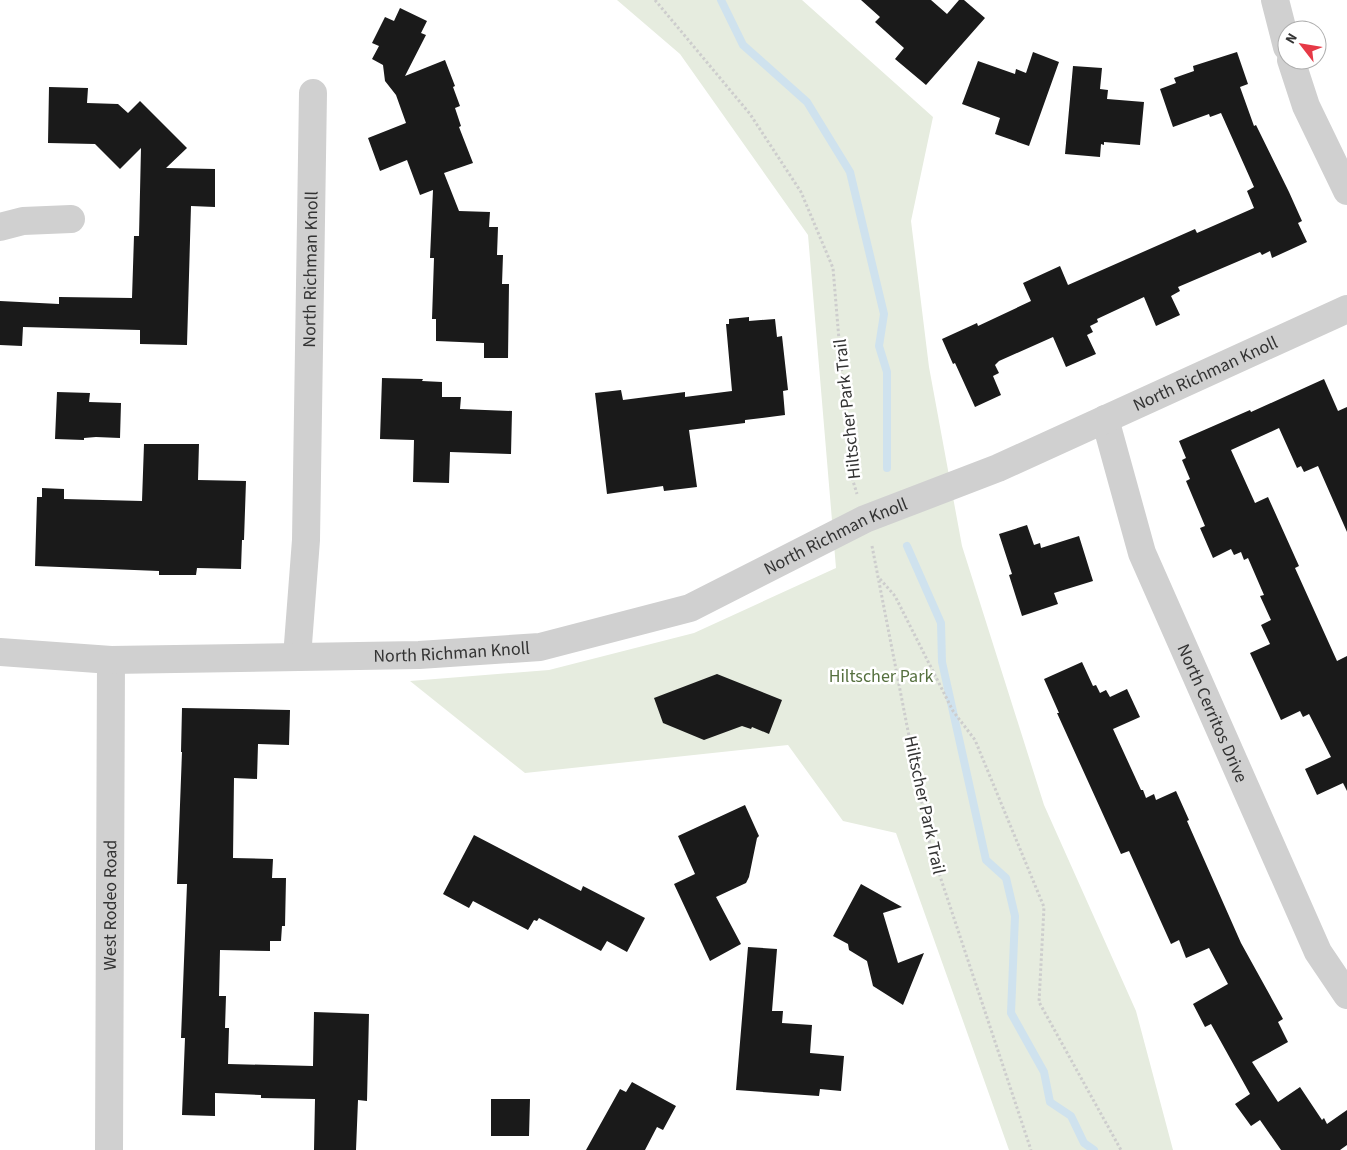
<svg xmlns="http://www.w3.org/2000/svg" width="1347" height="1150" font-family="'Source Sans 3',sans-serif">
	<rect width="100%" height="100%" fill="#fff"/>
	<path fill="#e6ecdf" d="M 617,0 L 802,0 L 933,117 L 911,221 L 929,367 L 962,546 L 1044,805 L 1136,1011 L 1173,1150 L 1009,1150 L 896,833 L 843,821 L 788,745 L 525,773 L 410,681 L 549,670 L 694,633 L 836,568 L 808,235 L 680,54 Z"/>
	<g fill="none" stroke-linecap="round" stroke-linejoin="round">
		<path stroke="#cfe2ee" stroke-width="8" d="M 721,0 L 743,45 L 807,102 L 850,172 L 884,314 L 879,346 L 887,372 L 887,468
			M 907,546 L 941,623 L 942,662 L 986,860 L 1006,878 L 1015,916 L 1011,1013 L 1044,1072 L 1050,1102 L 1071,1116 L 1084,1143 L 1094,1150"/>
	</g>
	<path fill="#1a1a1a" d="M 861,0 L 931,0 L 947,14 L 959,0 L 964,0 L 985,18 L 926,85 L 895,59 L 904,48 L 875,22 L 880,17 Z
		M 400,8 L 427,21 L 421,33 L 426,35 L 405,76 L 445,60 L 455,86 L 453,87 L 460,106 L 455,108 L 461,126 L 459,127 L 473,163 L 444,173 L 459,211 L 490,212 L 489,227 L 498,227 L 497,255 L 503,255 L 502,284 L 509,284 L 508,358 L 484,358 L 484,343 L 436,341 L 436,319 L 432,319 L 434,258 L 430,258 L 433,190 L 420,195 L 407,160 L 380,171 L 368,138 L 406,123 L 396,95 L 385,81 L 383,65 L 372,59 L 379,46 L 372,43 L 385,17 L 394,21 Z
		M 1033,52 L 1059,62 L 1029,146 L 995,134 L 1000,118 L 962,104 L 978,61 L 1015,74 L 1016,69 L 1026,73 Z
		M 1237,52 L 1248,84 L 1240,87 L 1254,126 L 1256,125 L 1289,192 L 1302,221 L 1298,223 L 1307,242 L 1272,258 L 1270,251 L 1262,255 L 1260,252 L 1178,287 L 1180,291 L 1171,296 L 1180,315 L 1156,326 L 1144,297 L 1097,319 L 1098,322 L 1090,326 L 1093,332 L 1087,335 L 1096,354 L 1066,367 L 1053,337 L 999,361 L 995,365 L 999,373 L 993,376 L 1001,395 L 975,407 L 955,363 L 953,364 L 942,339 L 977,323 L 978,326 L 1031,301 L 1023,283 L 1060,266 L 1068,285 L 1195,229 L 1197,233 L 1254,208 L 1247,191 L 1254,187 L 1221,113 L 1210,117 L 1209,114 L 1173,127 L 1160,89 L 1176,83 L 1174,78 L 1194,71 L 1193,66 Z
		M 1073,66 L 1102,68 L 1100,89 L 1108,90 L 1107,99 L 1144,102 L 1140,145 L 1104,142 L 1104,145 L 1101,144 L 1100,157 L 1065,154 Z
		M 49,87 L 88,88 L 87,103 L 118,104 L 128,113 L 140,101 L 187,148 L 166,168 L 215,169 L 215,207 L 191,206 L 187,345 L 140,344 L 140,330 L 23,327 L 22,346 L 0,345 L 0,301 L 59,304 L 59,297 L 132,298 L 134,236 L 139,236 L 141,148 L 120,169 L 95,144 L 48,143 Z
		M 749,317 L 749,321 L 775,319 L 777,337 L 782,336 L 788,390 L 783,391 L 785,415 L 745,420 L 745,423 L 689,430 L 697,487 L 664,491 L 663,486 L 607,494 L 595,393 L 621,390 L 623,400 L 685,392 L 685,397 L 732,391 L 726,324 L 729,324 L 729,319 Z
		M 382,378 L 423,379 L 422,381 L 442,382 L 442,397 L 461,397 L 460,409 L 512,411 L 511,454 L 450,452 L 449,483 L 413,482 L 414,440 L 380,439 Z
		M 1324,379 L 1338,411 L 1347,407 L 1347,532 L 1318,466 L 1304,472 L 1301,466 L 1297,468 L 1279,428 L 1231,450 L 1255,503 L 1268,497 L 1299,566 L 1295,568 L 1337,661 L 1347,656 L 1347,791 L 1343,783 L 1317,795 L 1305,769 L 1331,757 L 1309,714 L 1303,717 L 1300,711 L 1281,720 L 1250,653 L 1270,644 L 1261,625 L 1271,620 L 1260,596 L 1264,595 L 1248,558 L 1244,560 L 1241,552 L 1234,555 L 1231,549 L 1213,558 L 1200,528 L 1205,526 L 1186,481 L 1190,479 L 1182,460 L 1186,458 L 1179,441 L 1250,410 L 1251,412 Z
		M 57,392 L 90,393 L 89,402 L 121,403 L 120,438 L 96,437 L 84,438 L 84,440 L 55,439 Z
		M 144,444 L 199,444 L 198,480 L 246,481 L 244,540 L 242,540 L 241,569 L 197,568 L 196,575 L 159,575 L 159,571 L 35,566 L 37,497 L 42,497 L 42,488 L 64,489 L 64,499 L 142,501 Z
		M 1027,525 L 1034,545 L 1040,543 L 1041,548 L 1079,536 L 1093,581 L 1054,593 L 1058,604 L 1022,616 L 1009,575 L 1012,574 L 999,534 Z
		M 1082,662 L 1093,686 L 1096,685 L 1100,693 L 1106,690 L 1110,697 L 1127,689 L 1140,717 L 1113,729 L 1141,790 L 1143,790 L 1146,798 L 1154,794 L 1156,800 L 1176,791 L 1189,820 L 1187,821 L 1241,943 L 1283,1019 L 1278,1022 L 1288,1042 L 1252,1062 L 1278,1102 L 1300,1087 L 1322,1120 L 1324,1118 L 1327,1124 L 1347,1110 L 1347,1145 L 1340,1150 L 1281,1150 L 1260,1120 L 1251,1126 L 1235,1104 L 1250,1094 L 1211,1024 L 1205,1027 L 1193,1004 L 1228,984 L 1209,948 L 1186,958 L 1179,940 L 1171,944 L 1129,851 L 1121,854 L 1057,713 L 1059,713 L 1044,679 Z
		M 717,674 L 782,700 L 769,734 L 752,727 L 751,729 L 742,726 L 704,740 L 663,723 L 654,698 Z
		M 182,708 L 290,710 L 289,745 L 258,744 L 257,779 L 234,778 L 233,858 L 273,859 L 272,878 L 286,878 L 285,926 L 282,926 L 281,941 L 270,941 L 270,951 L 220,950 L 219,996 L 226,996 L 225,1028 L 229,1028 L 228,1064 L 313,1066 L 314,1012 L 369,1014 L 367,1101 L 358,1100 L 356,1150 L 314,1150 L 315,1099 L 261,1098 L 261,1095 L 215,1093 L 215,1116 L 182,1115 L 185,1038 L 181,1038 L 187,884 L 177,884 L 182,752 L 181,752 Z
		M 745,805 L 759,836 L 757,838 L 749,877 L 746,883 L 716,897 L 741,944 L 710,961 L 674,884 L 695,874 L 678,836 Z
		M 474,835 L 581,891 L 583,886 L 645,918 L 627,952 L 607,941 L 601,951 L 539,918 L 537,921 L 534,920 L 528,930 L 473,901 L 469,908 L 443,894 Z
		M 861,884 L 902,907 L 883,913 L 898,963 L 924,953 L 903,1005 L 873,986 L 867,961 L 849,950 L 848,944 L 833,936 Z
		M 748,947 L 777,949 L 772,1011 L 783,1011 L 782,1023 L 812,1025 L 810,1053 L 844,1056 L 841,1091 L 820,1089 L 819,1096 L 736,1090 Z
		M 632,1082 L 676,1106 L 663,1130 L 657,1127 L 645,1150 L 586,1150 L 620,1089 L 626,1092 Z
		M 491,1099 L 530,1099 L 529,1136 L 491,1136 Z"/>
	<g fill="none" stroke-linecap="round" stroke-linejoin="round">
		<path stroke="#cdcdcd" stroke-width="3" stroke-dasharray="2.5 2.5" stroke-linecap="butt" d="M 655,0 L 750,114 L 801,192 L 833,268 L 850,471 L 857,494
			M 872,546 L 931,849 L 1031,1150
			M 880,579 L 895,596 L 953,711 L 975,740 L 1044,907 L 1039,1002 L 1121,1150"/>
		<g stroke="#d0d0d0" stroke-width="28">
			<path d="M 0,227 L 23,221 L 71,219"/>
			<path id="s1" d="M 1105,419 L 1142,553 L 1318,952 L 1347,995"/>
			<path id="s2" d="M 297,657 L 306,540 L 313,93"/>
			<path id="s3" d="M 109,1150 L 111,660"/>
		</g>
		<g stroke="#d0d0d0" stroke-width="28">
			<path d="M 1275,0 L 1287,47"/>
			<path d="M 1291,60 L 1306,106 L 1347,191"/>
			<path id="s4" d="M 0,652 L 111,660 L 419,655 L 540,647 L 690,608 L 865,519 L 998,468 L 1347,309"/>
		</g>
	</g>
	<g text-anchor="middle" stroke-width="5" stroke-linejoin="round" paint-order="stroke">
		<g font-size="18" fill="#333" stroke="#fff">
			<text dy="6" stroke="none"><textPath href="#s2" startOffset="388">North Richman Knoll</textPath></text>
			<text dy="6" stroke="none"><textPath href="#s4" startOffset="1262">North Richman Knoll</textPath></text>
			<text transform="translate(847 409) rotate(-96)" y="6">Hiltscher Park Trail</text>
			<text dy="6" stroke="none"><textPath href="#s4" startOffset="858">North Richman Knoll</textPath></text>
			<text dy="6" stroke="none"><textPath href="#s4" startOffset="452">North Richman Knoll</textPath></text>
			<text dy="6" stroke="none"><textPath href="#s1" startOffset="314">North Cerritos Drive</textPath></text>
			<text transform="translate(925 805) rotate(78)" y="6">Hiltscher Park Trail</text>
			<text dy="6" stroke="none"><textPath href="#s3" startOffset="245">West Rodeo Road</textPath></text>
		</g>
		<g font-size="18" fill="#56703f" stroke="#fff">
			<text x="881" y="682">Hiltscher Park</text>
		</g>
	</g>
	<g transform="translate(1302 45) rotate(301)"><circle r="24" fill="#ffffff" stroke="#adadad"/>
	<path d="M0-4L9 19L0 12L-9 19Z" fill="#e63946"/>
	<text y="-8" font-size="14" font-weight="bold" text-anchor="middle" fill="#333333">N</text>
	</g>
</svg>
